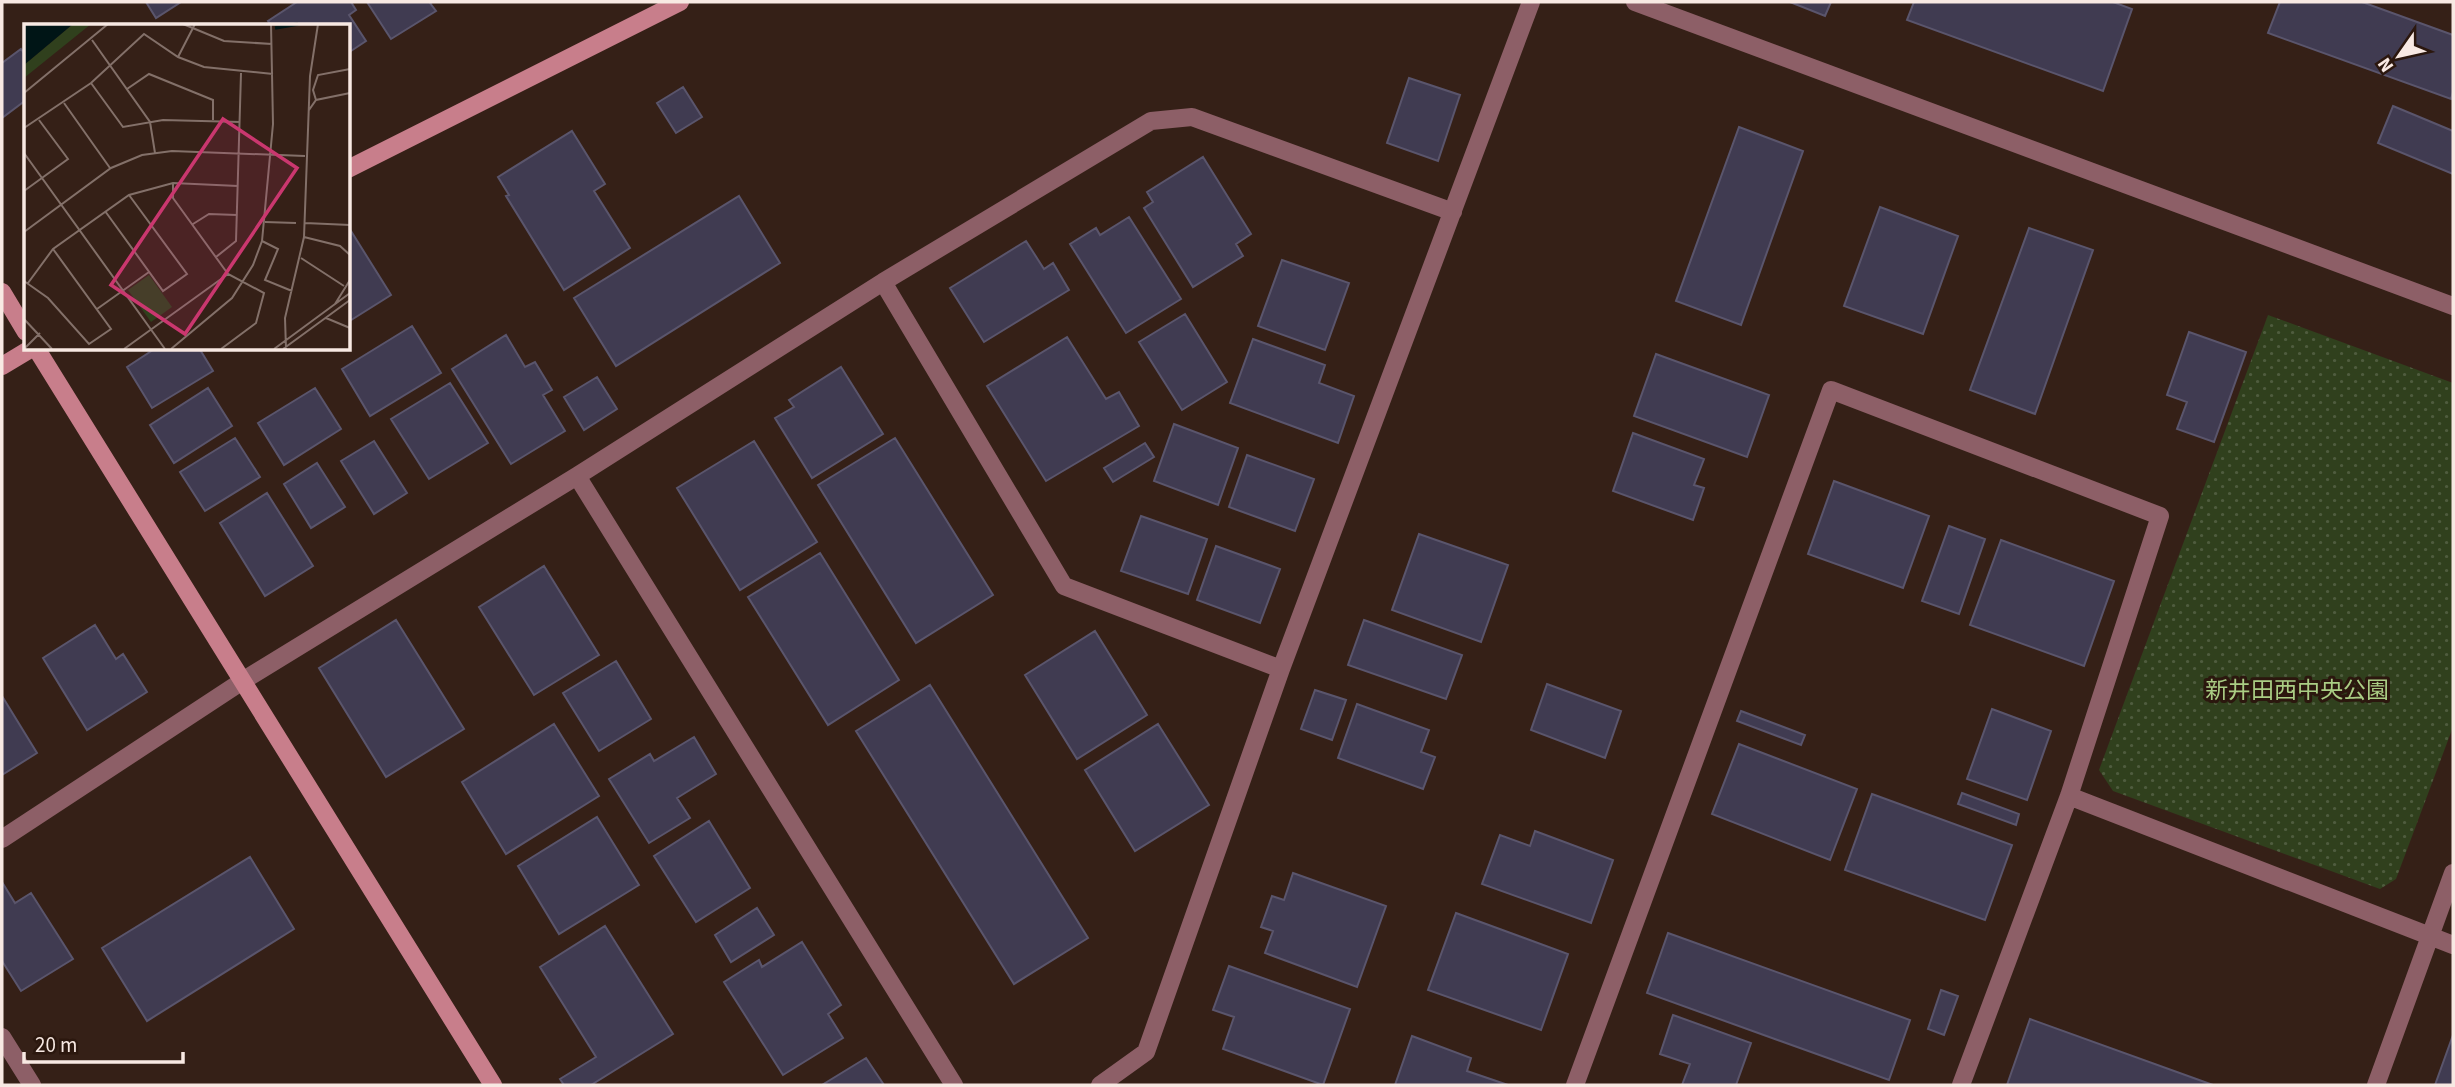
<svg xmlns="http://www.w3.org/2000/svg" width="2455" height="1087" font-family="'Source Sans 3','Noto Sans JP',sans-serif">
	<defs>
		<pattern id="park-dots" width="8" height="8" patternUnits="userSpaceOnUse" patternTransform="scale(1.75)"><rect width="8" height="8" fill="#30401d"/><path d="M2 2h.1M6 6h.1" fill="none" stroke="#4f5c3e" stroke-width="1.8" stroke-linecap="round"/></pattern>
	</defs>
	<rect width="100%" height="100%" fill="#352017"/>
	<path fill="url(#park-dots)" d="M 2268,315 L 2453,383 L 2453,727 L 2396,879 L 2380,889 L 2113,791 L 2099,770 Z"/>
	<path fill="#403b51" stroke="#5a556c" stroke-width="2" d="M 146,2 L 181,2 L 156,18 Z
		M 297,2 L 351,2 L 356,10 L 349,15 L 366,41 L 348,53 L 348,26 L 272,26 L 268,21 Z
		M 367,2 L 432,2 L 430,3 L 436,11 L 391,39 Z
		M 1790,2 L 1831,2 L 1825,16 Z
		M 1914,2 L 2113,2 L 2132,9 L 2103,91 L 1907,20 Z
		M 2280,2 L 2362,2 L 2453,35 L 2453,92 L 2451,99 L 2268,33 Z
		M 21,49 L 26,56 L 26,100 L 2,118 L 2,63 Z
		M 1409,78 L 1460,95 L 1438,161 L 1387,143 Z
		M 683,87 L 702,117 L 676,133 L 657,103 Z
		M 2393,106 L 2453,131 L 2453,174 L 2378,143 Z
		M 1739,127 L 1803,151 L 1741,325 L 1676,301 Z
		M 572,131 L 605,184 L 594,191 L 630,248 L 564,290 L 506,196 L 509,195 L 498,177 Z
		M 1203,157 L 1251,234 L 1236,244 L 1243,256 L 1193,287 L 1144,208 L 1153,202 L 1147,192 Z
		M 739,196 L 780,263 L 616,366 L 574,298 Z
		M 1880,207 L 1958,236 L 1923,334 L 1844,306 Z
		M 1129,217 L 1181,299 L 1126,333 L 1070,244 L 1096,228 L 1100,235 Z
		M 2029,228 L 2093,250 L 2035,414 L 1970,390 Z
		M 351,231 L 391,295 L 348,322 L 348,233 Z
		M 1026,241 L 1044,269 L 1053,263 L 1069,290 L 984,342 L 950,288 Z
		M 1282,260 L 1349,283 L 1325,350 L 1258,326 Z
		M 1185,314 L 1227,382 L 1182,410 L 1139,342 Z
		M 412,326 L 441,373 L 370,416 L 342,369 Z
		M 2189,332 L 2246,352 L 2214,442 L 2177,429 L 2187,402 L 2167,395 Z
		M 506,335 L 525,367 L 535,362 L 552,390 L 543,395 L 565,431 L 511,464 L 452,369 Z
		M 1067,337 L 1106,399 L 1119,392 L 1139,426 L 1046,481 L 987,386 Z
		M 1253,339 L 1325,365 L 1319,383 L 1354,396 L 1338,443 L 1230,403 Z
		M 156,348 L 199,348 L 213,371 L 152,408 L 127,367 Z
		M 1656,354 L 1769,395 L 1747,457 L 1634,416 Z
		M 841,367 L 883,434 L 812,478 L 775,418 L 794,407 L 789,400 Z
		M 597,377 L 617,409 L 584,430 L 564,397 Z
		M 450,383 L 488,443 L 429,479 L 391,419 Z
		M 208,388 L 232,426 L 174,463 L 150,425 Z
		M 315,388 L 341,429 L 284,465 L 258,423 Z
		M 1174,424 L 1238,448 L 1218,505 L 1154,481 Z
		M 1633,433 L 1704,459 L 1694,485 L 1704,488 L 1693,520 L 1613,491 Z
		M 235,438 L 260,477 L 205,511 L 180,472 Z
		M 895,438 L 993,595 L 916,643 L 818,485 Z
		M 374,441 L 407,493 L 374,514 L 341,461 Z
		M 754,441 L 817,542 L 740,590 L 677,488 Z
		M 1145,443 L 1154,457 L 1113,482 L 1104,468 Z
		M 1247,455 L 1314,479 L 1295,531 L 1229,507 Z
		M 317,463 L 345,507 L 311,528 L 284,484 Z
		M 1834,481 L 1929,516 L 1903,588 L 1808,554 Z
		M 267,493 L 313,566 L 265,596 L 220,523 Z
		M 1141,516 L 1207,539 L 1188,594 L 1121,571 Z
		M 1949,526 L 1985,539 L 1959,614 L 1922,601 Z
		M 1419,534 L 1508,565 L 1481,642 L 1392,610 Z
		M 2001,540 L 2114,581 L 2084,666 L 1970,625 Z
		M 1216,546 L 1280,569 L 1260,623 L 1197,600 Z
		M 820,553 L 899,680 L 828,725 L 748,597 Z
		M 544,566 L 599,655 L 534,695 L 479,607 Z
		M 396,620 L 464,729 L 386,777 L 319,668 Z
		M 1364,620 L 1462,655 L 1446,699 L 1348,665 Z
		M 95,625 L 116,659 L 123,654 L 147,692 L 87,730 L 43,658 Z
		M 1095,631 L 1147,715 L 1077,759 L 1025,675 Z
		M 616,661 L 651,719 L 599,751 L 563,693 Z
		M 1547,684 L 1621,711 L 1605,758 L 1531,730 Z
		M 930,685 L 1088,938 L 1014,984 L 856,731 Z
		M 1315,690 L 1346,700 L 1332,740 L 1301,729 Z
		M 2,696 L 37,753 L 2,775 Z
		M 1357,704 L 1429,730 L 1421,752 L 1435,757 L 1423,789 L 1338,758 Z
		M 1992,709 L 2051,731 L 2027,800 L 1967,779 Z
		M 1741,711 L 1805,735 L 1801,745 L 1737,721 Z
		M 554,724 L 599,796 L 506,854 L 462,782 Z
		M 1158,724 L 1209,805 L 1135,851 L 1085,770 Z
		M 694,737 L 716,774 L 677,798 L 690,818 L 649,843 L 609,779 L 650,754 L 654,761 Z
		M 1739,744 L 1857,789 L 1830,860 L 1712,814 Z
		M 1962,793 L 2019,814 L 2016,825 L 1958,804 Z
		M 1872,794 L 2012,845 L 1985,920 L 1845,870 Z
		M 597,817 L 639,885 L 559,934 L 518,866 Z
		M 709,821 L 750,888 L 696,922 L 654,856 Z
		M 1535,831 L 1613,860 L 1591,923 L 1482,884 L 1500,835 L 1530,846 Z
		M 250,857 L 294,929 L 147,1021 L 102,948 Z
		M 1293,873 L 1386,906 L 1357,987 L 1265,953 L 1273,931 L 1261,927 L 1272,896 L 1284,900 Z
		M 2,882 L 15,903 L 31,893 L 73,959 L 21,991 L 2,961 Z
		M 757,908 L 774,935 L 731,962 L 715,935 Z
		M 1456,913 L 1568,954 L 1541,1030 L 1428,990 Z
		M 605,926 L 673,1034 L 591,1085 L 564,1085 L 560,1079 L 596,1057 L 540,967 Z
		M 1668,933 L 1910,1020 L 1889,1080 L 1647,993 Z
		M 802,942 L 841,1005 L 828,1014 L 843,1038 L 783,1075 L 724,982 L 759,960 L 762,967 Z
		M 1229,966 L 1350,1009 L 1323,1085 L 1223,1049 L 1234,1017 L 1213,1010 Z
		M 1941,990 L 1958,996 L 1944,1035 L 1928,1029 Z
		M 1673,1015 L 1751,1043 L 1736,1085 L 1682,1085 L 1690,1064 L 1660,1054 Z
		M 2030,1019 L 2213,1085 L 2007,1085 Z
		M 2453,1035 L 2453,1085 L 2435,1085 Z
		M 1412,1036 L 1471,1058 L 1467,1071 L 1508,1085 L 1395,1085 Z
		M 866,1058 L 884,1085 L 822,1085 Z"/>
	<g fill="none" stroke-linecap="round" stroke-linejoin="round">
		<path stroke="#8d5f67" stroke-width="18" d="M 1635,2 L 2453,306
			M 883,282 L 1064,586 L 1281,669
			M 577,476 L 954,1085
			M 2069,796 L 2453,945
			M 2,839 L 244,680 L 577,476 L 883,282 L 1151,121 L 1192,117 L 1453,212
			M 2,1037 L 32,1085
			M 1100,1085 L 1146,1052 L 1281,669 L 1531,2
			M 1575,1085 L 1831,390 L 2160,516 L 2069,796 L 1961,1085
			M 2376,1085 L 2453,873"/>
		<path stroke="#c87e8b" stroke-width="18" d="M 348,169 L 680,2
			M 2,292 L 26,332
			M 36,348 L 493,1085
			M 2,366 L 32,348"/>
	</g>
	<g text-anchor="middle" stroke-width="6" stroke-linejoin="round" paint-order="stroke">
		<g font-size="23" fill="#aacd84" stroke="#2b170e">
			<text x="2297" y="698">新井田西中央公園</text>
		</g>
	</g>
	<g transform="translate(24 24)">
		<rect width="326" height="326" fill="#352017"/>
		<path d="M 49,0 L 67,0 L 0,54 L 0,41 Z" fill="#30401d"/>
		<path d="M 125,251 L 148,283 L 127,298 L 104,266 Z" fill="#30401d"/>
		<path d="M 0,0 L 49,0 L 0,41 Z" fill="#001516"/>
		<path fill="none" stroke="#001516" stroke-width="3.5" d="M 251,4 L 274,0"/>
		<path fill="none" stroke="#837069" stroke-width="2" d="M 159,0 L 200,17 L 248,20M 68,16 L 126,98 L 131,129M 154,33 L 171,0M 67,59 L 99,103 L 139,96 L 216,98M 103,65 L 125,50 L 189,76 L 189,96M 0,69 L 84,0M 292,76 L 289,66 L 294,51 L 326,45M 40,79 L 86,144M 285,86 L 292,76 L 326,69M 0,104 L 67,59 L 120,10 L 154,33 L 180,43 L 249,50M 0,129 L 141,325M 149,159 L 149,174 L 204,250 L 240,269 L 232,299 L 197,325M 0,167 L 44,135 L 15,96M 81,187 L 139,267 L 163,250 L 105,171M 241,198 L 272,199M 281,199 L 326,201M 169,200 L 185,190 L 213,191M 0,208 L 87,144 L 118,131 L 148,127 L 281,132M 280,213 L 316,222 L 326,231M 238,217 L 254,225 L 241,256 L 268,267M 192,233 L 212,217 L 217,49M 277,234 L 320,262M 0,257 L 24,274 L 65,320 L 87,305 L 29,225M 4,259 L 29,225 L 105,171 L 149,159 L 214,162M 311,280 L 326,256M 73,285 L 125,248M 302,294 L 326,304M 0,295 L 28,325M 0,325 L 16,309M 100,325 L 204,250M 147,325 L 208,274 L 229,241 L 238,217 L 249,100 L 247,0M 250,325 L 326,269M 259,325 L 326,276M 262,325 L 261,294 L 280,213 L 286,52 L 294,0"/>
		<path fill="#ca376f" fill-opacity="0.15" stroke="#ca376f" stroke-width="3.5" d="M 199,95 L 273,144 L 161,310 L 87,261 Z"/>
		<rect width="326" height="326" fill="none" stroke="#f8e9e3" stroke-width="3.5"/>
	</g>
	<rect width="2455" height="1087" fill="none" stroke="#f8e9e3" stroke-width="7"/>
	<g transform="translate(2399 56) rotate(236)" stroke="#2b170e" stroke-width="5" paint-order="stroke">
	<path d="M0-5L12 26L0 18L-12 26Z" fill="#f8e9e3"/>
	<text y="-10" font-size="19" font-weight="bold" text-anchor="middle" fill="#f8e9e3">N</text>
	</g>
	<path d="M24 1052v10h159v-10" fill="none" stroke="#f8e9e3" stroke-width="3.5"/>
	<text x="35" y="1052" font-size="21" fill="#f8e9e3" stroke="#2b170e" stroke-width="5" paint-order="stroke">20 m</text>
</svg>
